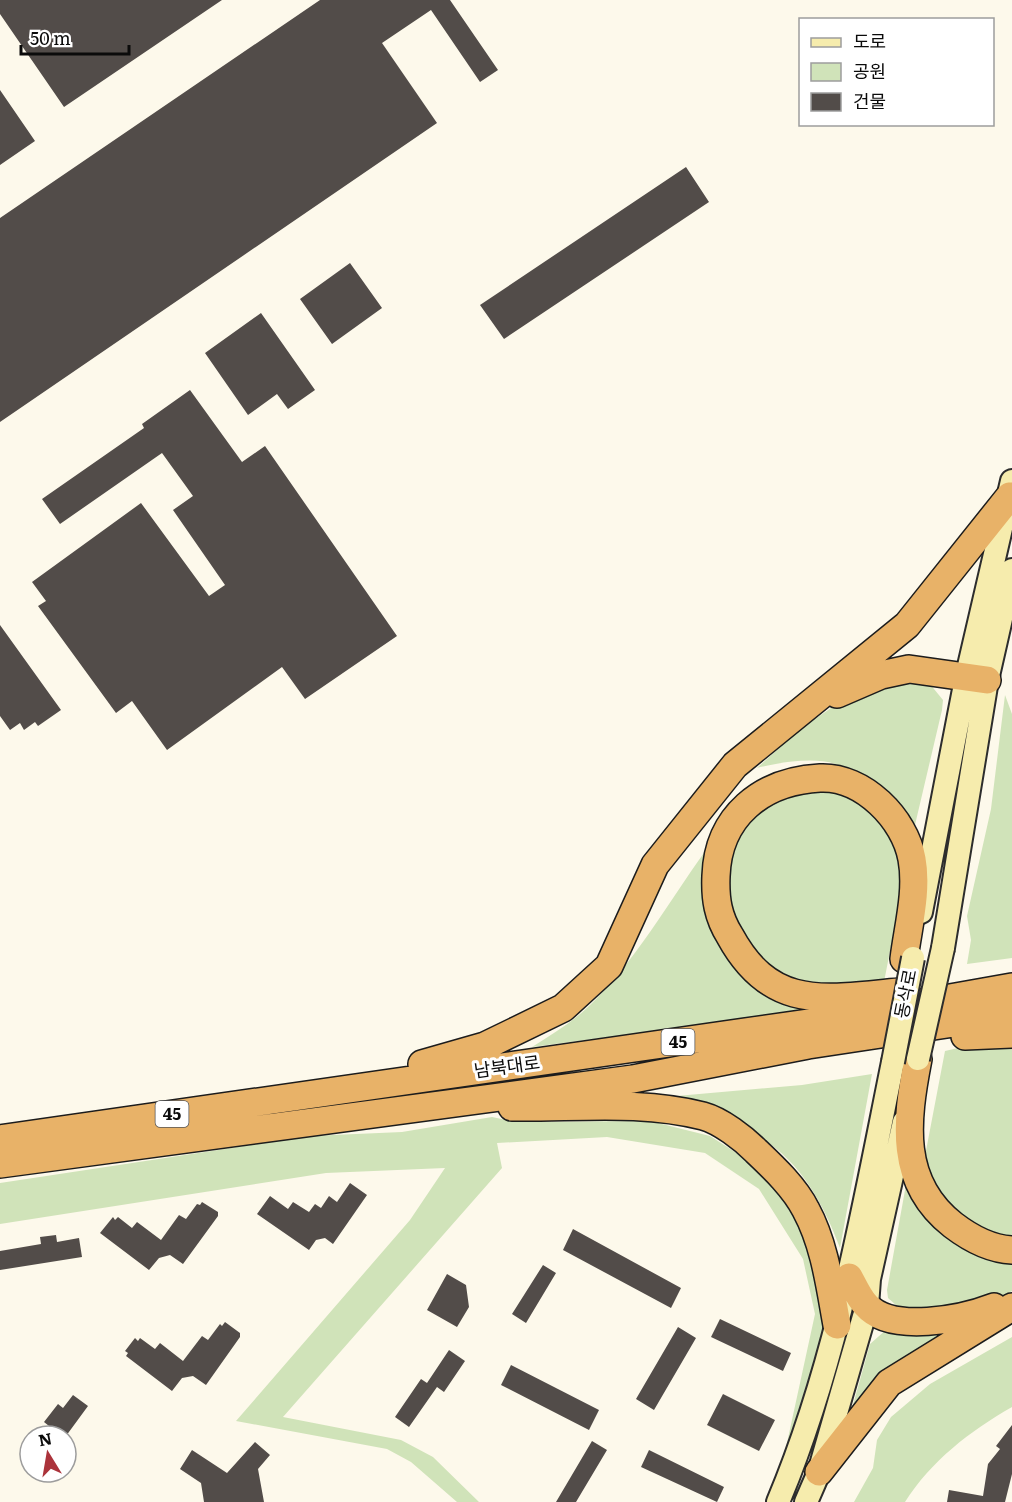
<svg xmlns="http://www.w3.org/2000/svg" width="1012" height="1502" font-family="Literata,'Noto Sans KR',serif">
	<rect width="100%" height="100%" fill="#fdf9eb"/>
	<path fill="#d0e3b9" d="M 925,678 L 943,700 L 942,710 L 911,842 C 892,821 868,787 847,770 C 827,754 780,762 757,768 L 799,730 L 853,693 Z
		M 1005,695 L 1012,714 L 1012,958 L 967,964 L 971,940 L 967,916 L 991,809 Z
		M 800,787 L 847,791 L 894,832 L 904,879 L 884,982 L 823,990 L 777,973 L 736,937 L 724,862 L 747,816 Z
		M 706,850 C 709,875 707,905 713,929 C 723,971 770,1000 808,1011 L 532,1047 C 551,1035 571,1023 588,1007 C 635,962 668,903 706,850 Z
		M 988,1041 L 1012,1045 L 1012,1241 L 980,1235 L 941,1201 L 931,1177 L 925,1156 L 945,1051 Z
		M 872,1074 L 840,1248 C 821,1197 794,1150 741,1127 C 714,1115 683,1107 654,1098 L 802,1085 Z
		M 492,1117 L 516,1122 L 650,1121 L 710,1136 L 768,1173 L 807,1233 L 826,1327 L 792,1452 L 785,1452 L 815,1314 L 803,1259 L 759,1189 L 705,1153 L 607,1137 L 497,1143 L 502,1168 L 283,1417 L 401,1440 L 433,1457 L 479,1502 L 457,1502 L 411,1462 L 387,1449 L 236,1421 L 410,1220 L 445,1168 L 326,1173 L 0,1224 L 0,1183 L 310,1136 L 402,1132 Z
		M 909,1168 L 1012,1259 L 1012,1291 L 994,1302 L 915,1314 L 897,1306 L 888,1298 L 887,1290 Z
		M 961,1327 L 851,1412 L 870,1344 L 887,1329 Z
		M 1012,1337 L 1012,1407 C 970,1431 931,1461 905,1502 L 854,1502 L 873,1468 L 877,1440 L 891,1417 L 930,1384 Z"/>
	<path fill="#524c49" d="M 0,0 L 222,0 L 64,107 L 0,14 Z
		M 320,0 L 450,0 L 498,70 L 480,82 L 431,10 L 382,43 L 437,123 L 0,422 L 0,218 Z
		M 0,90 L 35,141 L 0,165 Z
		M 686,167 L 709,202 L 504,339 L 480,305 Z
		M 350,263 L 382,308 L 332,344 L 300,299 Z
		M 261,313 L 315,390 L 288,409 L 277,394 L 248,415 L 205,353 Z
		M 190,390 L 242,462 L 265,446 L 397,636 L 305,699 L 282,667 L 167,750 L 132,701 L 116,713 L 38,606 L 46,601 L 32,582 L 141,503 L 209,596 L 225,585 L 173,510 L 193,496 L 162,453 L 60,524 L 42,499 L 144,428 L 142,424 Z
		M 0,625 L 61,710 L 38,726 L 35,722 L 24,730 L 20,723 L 10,730 L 0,716 Z
		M 350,1183 L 367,1195 L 333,1244 L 325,1238 L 316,1240 L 309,1250 L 257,1214 L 270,1196 L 288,1209 L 293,1202 L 309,1212 L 315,1204 L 321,1208 L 329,1196 L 337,1202 Z
		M 202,1202 L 218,1212 L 218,1216 L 183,1264 L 170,1255 L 159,1258 L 149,1270 L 100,1233 L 113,1217 L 115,1220 L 118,1217 L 132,1228 L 137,1222 L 161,1240 L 179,1215 L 186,1219 L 197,1204 L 200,1205 Z
		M 573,1229 L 681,1288 L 671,1308 L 563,1250 Z
		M 56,1235 L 57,1242 L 79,1238 L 82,1257 L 0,1270 L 0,1251 L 41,1244 L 40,1237 Z
		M 543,1265 L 556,1273 L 526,1323 L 512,1314 Z
		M 447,1274 L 466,1285 L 469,1307 L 457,1327 L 427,1310 Z
		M 720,1319 L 791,1353 L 783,1371 L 711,1337 Z
		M 225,1322 L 240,1333 L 240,1337 L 206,1385 L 193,1376 L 182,1378 L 172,1391 L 126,1356 L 128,1353 L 125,1351 L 135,1338 L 138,1341 L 140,1338 L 155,1349 L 160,1343 L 183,1361 L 202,1336 L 208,1340 L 220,1324 L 222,1326 Z
		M 678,1327 L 696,1338 L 654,1410 L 636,1399 Z
		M 449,1350 L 465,1361 L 444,1392 L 437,1387 L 409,1427 L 395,1417 L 421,1379 L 427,1383 Z
		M 511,1365 L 599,1410 L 589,1430 L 501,1385 Z
		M 723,1394 L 775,1420 L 759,1451 L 707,1425 Z
		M 73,1395 L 88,1406 L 66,1436 L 42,1436 L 49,1426 L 44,1422 L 58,1404 L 63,1408 Z
		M 1012,1425 L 1012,1474 L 1005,1502 L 947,1502 L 949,1490 L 983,1496 L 988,1464 L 1000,1449 L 996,1446 Z
		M 592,1441 L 607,1450 L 576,1502 L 556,1502 Z
		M 255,1442 L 270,1455 L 258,1469 L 264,1502 L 204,1502 L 201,1483 L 180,1469 L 192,1450 L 227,1473 Z
		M 649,1450 L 724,1487 L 717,1502 L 641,1467 Z"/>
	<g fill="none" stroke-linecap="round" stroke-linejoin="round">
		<defs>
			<path id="secondary" d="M 921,912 L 966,679 L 1012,481
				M 943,948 L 987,680 L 1012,570
				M 778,1502 C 837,1362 863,1210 893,1062
				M 806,1502 L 819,1472 L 867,1306 L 869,1279 L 904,1122"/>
			<path id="trunk" d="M 837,694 L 881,675 L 909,669 L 987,680
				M 900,992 C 827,998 772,1013 730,936 C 718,917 715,899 716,876 C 718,816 762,781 820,778 C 863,776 905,819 912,859 C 918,891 908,927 904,959
				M 965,1036 L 1012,1034
				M 918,1059 C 906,1121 898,1182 953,1225 C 970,1238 990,1249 1012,1250
				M 422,1064 L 485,1046 L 563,1008 L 609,966 L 655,865 L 735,765 L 907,625 L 1010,496
				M 512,1107 C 575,1108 641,1100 703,1116 C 721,1121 743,1138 756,1151 C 774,1168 795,1188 806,1210 C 825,1245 830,1287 837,1325
				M 0,1139 L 815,1022 L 1012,987
				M 0,1164 L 633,1079 L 808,1045 L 1012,1014
				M 849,1277 C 854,1286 859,1298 866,1305 C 891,1334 963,1319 994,1307
				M 819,1472 L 889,1383 L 1012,1307"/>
		</defs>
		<use href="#secondary" stroke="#2d2d2d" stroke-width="26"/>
		<use href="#trunk" stroke="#1c1c1c" stroke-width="30"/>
		<use href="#secondary" stroke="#f6ecad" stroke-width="22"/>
		<use href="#trunk" stroke="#e8b268" stroke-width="27"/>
		<defs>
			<path id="secondary-bridge" d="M 918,1059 L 943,948
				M 893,1062 L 913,958"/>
		</defs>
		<use href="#secondary-bridge" stroke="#2d2d2d" stroke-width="26" stroke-linecap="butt"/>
		<use href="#secondary-bridge" stroke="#f6ecad" stroke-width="22"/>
	</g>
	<g text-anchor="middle" stroke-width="6" stroke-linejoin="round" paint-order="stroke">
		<g fill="#fff" stroke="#545454" stroke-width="1.5">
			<rect x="661.5" y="1029" width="33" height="26" rx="4.5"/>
			<rect x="155.5" y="1101" width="33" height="26" rx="4.5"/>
		</g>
		<g font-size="16" font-weight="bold" fill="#0b0b0b">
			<text x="678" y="1048">45</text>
			<text x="172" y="1120">45</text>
		</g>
		<g font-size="18" fill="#0b0b0b" stroke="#fff">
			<text transform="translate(906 994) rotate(-79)" y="6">동삭로</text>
			<text transform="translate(507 1067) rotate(-8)" y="6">남북대로</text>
		</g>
	</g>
	<rect x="799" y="18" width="195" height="108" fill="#ffffff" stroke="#9d9d9d" stroke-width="1.5"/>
	<rect x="811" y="38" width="30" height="9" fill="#f6ecad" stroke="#9d9d9d" stroke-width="1.5"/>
	<text x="853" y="48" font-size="18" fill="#0b0b0b">도로</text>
	<rect x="811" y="63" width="30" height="18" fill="#d0e3b9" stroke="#9d9d9d" stroke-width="1.5"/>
	<text x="853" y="78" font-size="18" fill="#0b0b0b">공원</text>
	<rect x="811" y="93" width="30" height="18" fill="#524c49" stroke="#9d9d9d" stroke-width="1.5"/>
	<text x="853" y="108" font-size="18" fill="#0b0b0b">건물</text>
	<g transform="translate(48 1454) rotate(349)"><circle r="28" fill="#ffffff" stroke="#9d9d9d" stroke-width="1.5"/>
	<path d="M0-4.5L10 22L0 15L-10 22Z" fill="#ab333b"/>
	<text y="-9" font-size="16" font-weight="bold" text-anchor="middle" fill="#0b0b0b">N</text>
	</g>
	<path d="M21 45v9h108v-9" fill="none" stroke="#0b0b0b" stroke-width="3"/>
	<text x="30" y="45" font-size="18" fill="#0b0b0b" stroke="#ffffff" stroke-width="4.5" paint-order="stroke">50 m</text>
</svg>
